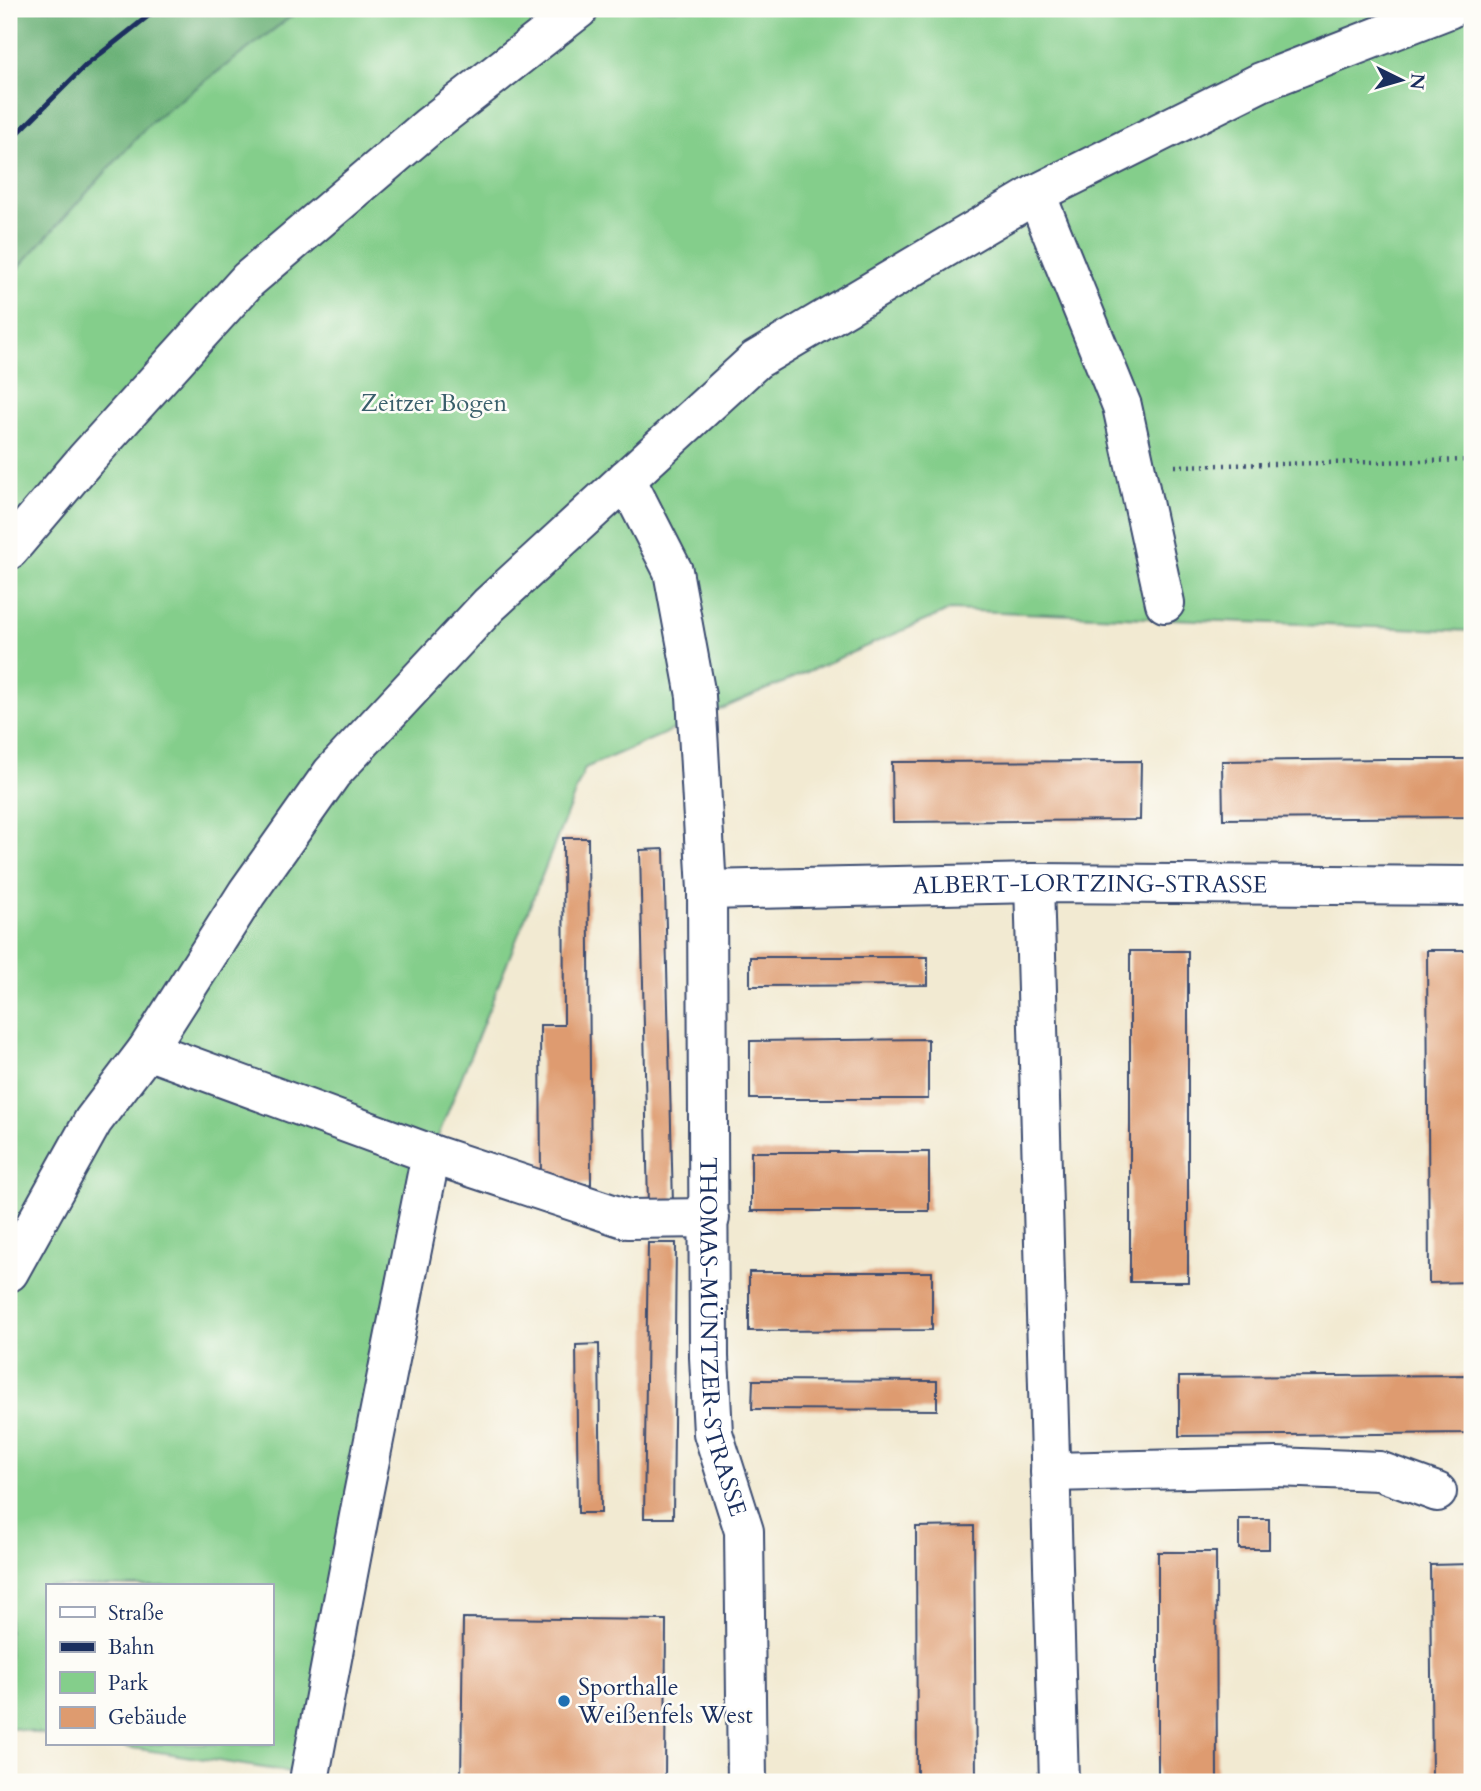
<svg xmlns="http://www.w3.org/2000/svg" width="1481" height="1791" font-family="Cardo,serif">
	<rect width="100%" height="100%" fill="#fdfcf7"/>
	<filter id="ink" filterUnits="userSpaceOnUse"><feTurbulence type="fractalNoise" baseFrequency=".0143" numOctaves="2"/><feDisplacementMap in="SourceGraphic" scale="14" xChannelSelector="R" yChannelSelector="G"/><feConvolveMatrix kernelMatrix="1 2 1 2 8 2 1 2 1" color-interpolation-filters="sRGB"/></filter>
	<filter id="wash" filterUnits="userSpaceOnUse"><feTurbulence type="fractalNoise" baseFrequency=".00686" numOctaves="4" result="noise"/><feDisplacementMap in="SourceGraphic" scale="28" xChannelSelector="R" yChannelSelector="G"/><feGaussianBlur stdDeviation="1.57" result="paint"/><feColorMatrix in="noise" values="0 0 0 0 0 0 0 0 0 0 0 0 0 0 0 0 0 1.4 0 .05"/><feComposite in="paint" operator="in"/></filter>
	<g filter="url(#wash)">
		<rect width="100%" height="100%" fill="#f2ead2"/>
		<path fill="#84ce8b" stroke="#507e74" stroke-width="2" d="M 301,9 L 1472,9 L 1472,631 L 950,610 L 585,768 L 431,1154 L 310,1775 L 106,1744 L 271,1744 L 271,1586 L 47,1586 L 47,1735 L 9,1727 L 9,278 L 152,121 Z"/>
		<path fill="#6bb177" stroke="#43706a" stroke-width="2" d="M 9,9 L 301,9 L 152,121 L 9,278 Z"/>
		<g id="blocks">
			<path fill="#de9b6f" d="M 1388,759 L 1472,759 L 1472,817 L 1223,819 L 1222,761 Z
				M 1141,761 L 1140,820 L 893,822 L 892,762 Z
				M 563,838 L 588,838 L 591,1184 L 541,1185 L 540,1025 L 564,1025 Z
				M 664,849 L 673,1204 L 648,1205 L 640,850 Z
				M 1427,950 L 1472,950 L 1472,1282 L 1429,1283 Z
				M 1130,951 L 1188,951 L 1188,1282 L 1130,1282 Z
				M 750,957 L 928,957 L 928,985 L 750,986 Z
				M 928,1039 L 928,1099 L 750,1099 L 750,1041 Z
				M 751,1152 L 929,1152 L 929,1211 L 751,1211 Z
				M 648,1243 L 676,1243 L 673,1518 L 644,1518 Z
				M 749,1272 L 932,1272 L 932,1330 L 749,1331 Z
				M 599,1344 L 601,1513 L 578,1513 L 576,1345 Z
				M 1467,1375 L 1467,1433 L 1179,1436 L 1179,1377 Z
				M 753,1380 L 937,1381 L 937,1410 L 752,1409 Z
				M 1239,1519 L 1269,1519 L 1269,1549 L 1239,1549 Z
				M 974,1526 L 976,1782 L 917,1782 L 916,1527 Z
				M 1158,1552 L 1216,1552 L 1217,1782 L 1158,1782 Z
				M 1472,1564 L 1472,1782 L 1432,1782 L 1430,1565 Z
				M 463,1618 L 666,1620 L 665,1782 L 461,1782 Z"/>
		</g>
	</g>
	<g filter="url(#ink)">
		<use href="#blocks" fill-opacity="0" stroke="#3b4b6f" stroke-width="2"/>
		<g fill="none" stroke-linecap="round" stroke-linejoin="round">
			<defs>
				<g id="minor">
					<path d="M 1036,194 L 1122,406 L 1165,603"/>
					<path id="s1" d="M 626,479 L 673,571 L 696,696 L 707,890 L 709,1357 L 713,1433 L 744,1531 L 747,1782"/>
					<path d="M 9,550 L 86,459 L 248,280 L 429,126 L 579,9"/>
					<path d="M 1034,883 L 1059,1782"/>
					<path id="s2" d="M 707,890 L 1034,883 L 1472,886"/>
					<path d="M 147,1050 L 431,1154 L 363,1495 L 310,1775"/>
					<path d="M 431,1154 L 627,1219 L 710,1218"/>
					<path d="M 9,1272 L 93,1121 L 147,1050 L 247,893 L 332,773 L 489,605 L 756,360 L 1036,194 L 1261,82 L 1449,9"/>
					<path d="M 1050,1472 L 1276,1467 L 1379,1471 L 1437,1492"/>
				</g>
			</defs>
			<use href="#minor" stroke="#3b4b6f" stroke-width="42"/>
			<path stroke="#3b4b6f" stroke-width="4.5" stroke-dasharray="2 5" stroke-linecap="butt" d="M 1175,466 L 1472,460"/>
			<use href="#minor" stroke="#fff" stroke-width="38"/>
			<path stroke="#1b2f5e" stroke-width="5" d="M 9,142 L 85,66 L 157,9"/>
		</g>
	</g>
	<circle fill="#1f6fb2" stroke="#fdfcf7" stroke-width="2.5" cx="564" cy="1701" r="7"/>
	<g text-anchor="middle" stroke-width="5" stroke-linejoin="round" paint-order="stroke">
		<g font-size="24" fill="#3a5f6c" stroke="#fdfcf7">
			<text x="434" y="411">Zeitzer Bogen</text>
		</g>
		<g font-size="24" fill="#1b2f5e" stroke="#fdfcf7">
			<text dy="8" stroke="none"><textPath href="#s2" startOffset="383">ALBERT-LORTZING-STRASSE</textPath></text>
			<text dy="8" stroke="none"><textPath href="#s1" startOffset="873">THOMAS-MÜNTZER-STRASSE</textPath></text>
		</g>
		<g font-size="24" fill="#1b2f5e" stroke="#fdfcf7" text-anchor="start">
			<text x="578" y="1695">Sporthalle<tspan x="578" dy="28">Weißenfels West</tspan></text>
		</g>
	</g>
	<rect width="1481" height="1791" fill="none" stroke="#fdfcf7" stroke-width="35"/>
	<rect x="46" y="1584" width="228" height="161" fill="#fdfcf7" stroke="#a3aaba" stroke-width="2"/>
	<rect x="60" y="1607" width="35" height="10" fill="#ffffff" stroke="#a3aaba" stroke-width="2"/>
	<text x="108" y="1620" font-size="21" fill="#1b2f5e">Straße</text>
	<rect x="60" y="1642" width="35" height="10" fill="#1b2f5e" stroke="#a3aaba" stroke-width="2"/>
	<text x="108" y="1654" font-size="21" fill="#1b2f5e">Bahn</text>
	<rect x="60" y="1672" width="35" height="21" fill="#84ce8b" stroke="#a3aaba" stroke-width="2"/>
	<text x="108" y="1690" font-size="21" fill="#1b2f5e">Park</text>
	<rect x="60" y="1707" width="35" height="21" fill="#de9b6f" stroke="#a3aaba" stroke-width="2"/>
	<text x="108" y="1724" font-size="21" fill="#1b2f5e">Gebäude</text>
	<g transform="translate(1401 80) rotate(95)" stroke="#fdfcf7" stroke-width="5" paint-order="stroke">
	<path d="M0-5L12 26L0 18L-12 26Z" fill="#1b2f5e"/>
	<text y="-10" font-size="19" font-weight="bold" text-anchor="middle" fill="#1b2f5e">N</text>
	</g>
</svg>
